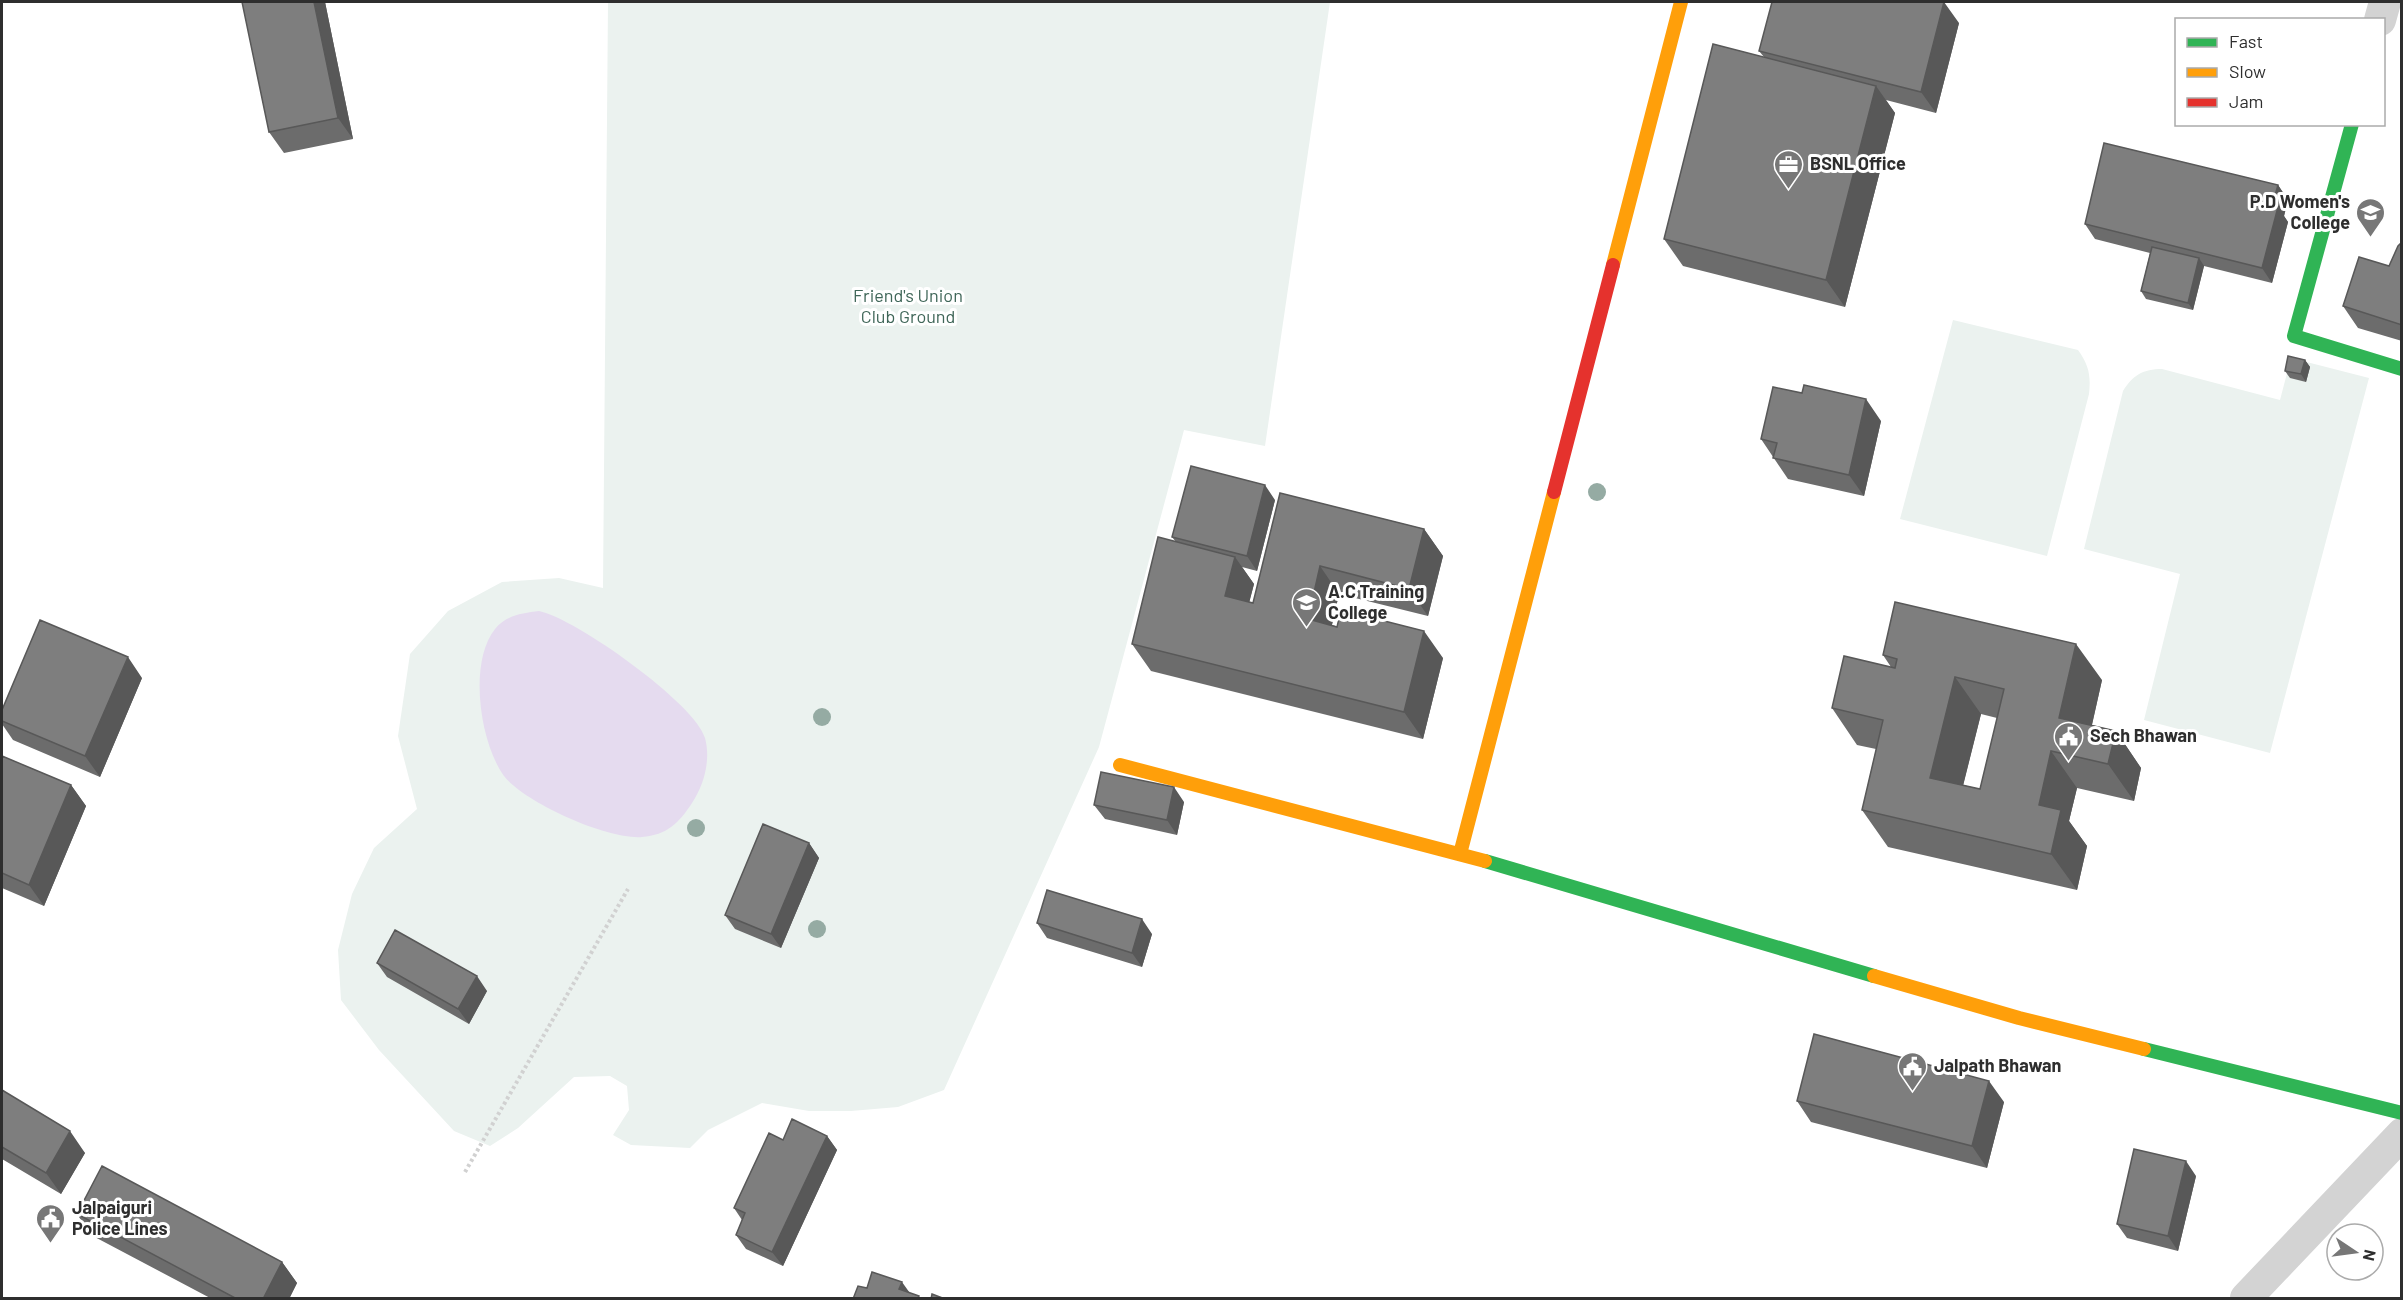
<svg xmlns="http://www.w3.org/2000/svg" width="2403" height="1300" font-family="Barlow,sans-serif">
	<rect width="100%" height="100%" fill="#fff"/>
	<path fill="#ebf2ef" d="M 608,2 L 1330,2 L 1265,446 L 1184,430 L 1099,747 L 944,1090 L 898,1107 L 851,1111 L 809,1111 L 762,1103 L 708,1130 L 690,1148 L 631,1145 L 613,1135 L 629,1110 L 627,1086 L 610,1076 L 574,1077 L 518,1128 L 490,1146 L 454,1131 L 379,1050 L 341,1000 L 338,950 L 352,894 L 374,848 L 417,809 L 398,736 L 410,654 L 448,611 L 502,582 L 559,578 L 603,588 Z
		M 1953,320 L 2078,350 C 2089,365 2091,376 2089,394 L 2047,556 L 1900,519 Z
		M 2291,358 L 2369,378 L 2270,753 L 2144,720 L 2180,574 L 2084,549 L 2123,391 C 2133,375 2143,369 2162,369 L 2280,400 Z"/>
	<path fill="#e5dbef" d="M 539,611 C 575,618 696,704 705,738 C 711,760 704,785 692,803 C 679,823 667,835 642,837 C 608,840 525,803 504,776 C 480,743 468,663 495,629 C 506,615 523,613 539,611 Z"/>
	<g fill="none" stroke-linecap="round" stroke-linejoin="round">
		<path stroke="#d1d1d1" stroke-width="4" stroke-dasharray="3 3" stroke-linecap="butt" d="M 465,1172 L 628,889"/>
		<path stroke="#d3d3d3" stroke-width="32" d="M 2380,20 L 2385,2
			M 2246,1298 L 2402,1134"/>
		<path stroke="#30b455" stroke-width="14" d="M 2352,124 L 2294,336 L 2402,369
			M 1485,861 L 1874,976
			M 2144,1049 L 2402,1113"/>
		<path stroke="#ff9f0a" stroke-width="14" d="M 1613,265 L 1681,2
			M 1120,765 L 1485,861
			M 1460,854 L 1554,492
			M 1874,976 L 2019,1018 L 2144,1049"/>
		<path stroke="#e5322d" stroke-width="14" d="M 1554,492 L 1613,265"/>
	</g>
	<g fill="#95aba3">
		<circle cx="1597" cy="492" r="9"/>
		<circle cx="822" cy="717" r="9"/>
		<circle cx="696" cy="828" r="9"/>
		<circle cx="817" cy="929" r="9"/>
	</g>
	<path fill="#6c6c6c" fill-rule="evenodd" d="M 325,2 L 353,139 L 284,153 L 269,132 Z
		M 1959,23 L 1936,113 L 1886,100 L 1895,113 L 1845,307 L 1683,266 L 1664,239 L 1764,57 L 1759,51 Z
		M 2278,185 L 2288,200 L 2284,216 L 2288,222 L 2272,283 L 2204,266 L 2193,310 L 2146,299 L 2141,291 L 2150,253 L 2095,239 L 2085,224 Z
		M 2402,242 L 2402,341 L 2358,328 L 2343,306 L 2389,266 Z
		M 2305,360 L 2310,367 L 2306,382 L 2290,378 L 2285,371 Z
		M 1881,421 L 1864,496 L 1788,479 L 1761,439 Z
		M 1280,493 L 1424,529 L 1443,556 L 1428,616 L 1339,594 L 1332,625 L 1443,658 L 1423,739 L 1151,671 L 1132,644 L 1176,542 L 1172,537 L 1275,500 L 1257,571 L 1242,567 L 1254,584 L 1249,602 L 1253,603 Z
		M 1883,655 L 2102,680 L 2092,725 L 2116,731 L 2141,768 L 2134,801 L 2077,788 L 2069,821 L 2087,846 L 2077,890 L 1888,847 L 1862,810 L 1876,749 L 1857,745 L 1832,708 L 1891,667 ZM 1981,714 L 1997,718 L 1980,789 L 1963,785 Z
		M 142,678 L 100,777 L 13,740 L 2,724 L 2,710 Z
		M 2,756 L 71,785 L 86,806 L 44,906 L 2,888 Z
		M 1184,802 L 1177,835 L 1105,819 L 1094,805 Z
		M 809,843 L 819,858 L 781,948 L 735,929 L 725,915 Z
		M 1037,923 L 1152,934 L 1142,967 L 1047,938 Z
		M 377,963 L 487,991 L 469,1024 L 387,977 Z
		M 2,1090 L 85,1153 L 61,1194 L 2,1159 Z
		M 1797,1101 L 2004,1102 L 1987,1168 L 1811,1122 Z
		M 827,1136 L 837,1150 L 783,1266 L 746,1249 L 736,1235 L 742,1220 L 734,1208 L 783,1140 Z
		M 2196,1176 L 2178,1251 L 2127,1238 L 2117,1224 Z
		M 77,1214 L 282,1262 L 297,1283 L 289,1299 L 212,1299 L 91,1235 Z"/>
	<path fill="#585858" d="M 314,2 L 325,2 L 353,139 L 338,118 Z
		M 1944,2 L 1959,23 L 1936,113 L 1921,92 Z
		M 1876,86 L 1895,113 L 1845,307 L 1826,280 Z
		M 2278,185 L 2288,200 L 2284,216 L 2288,222 L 2272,283 L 2262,268 L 2272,206 Z
		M 2199,258 L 2204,266 L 2193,310 L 2188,303 Z
		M 2305,360 L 2310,367 L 2306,382 L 2301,374 Z
		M 1866,399 L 1881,421 L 1864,496 L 1849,475 Z
		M 1265,485 L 1275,500 L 1257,571 L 1247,556 Z
		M 1424,529 L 1443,556 L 1428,616 L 1409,589 Z
		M 1235,557 L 1254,584 L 1244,623 L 1225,596 Z
		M 1320,566 L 1339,594 L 1327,646 L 1308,619 Z
		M 1424,631 L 1443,658 L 1423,739 L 1404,712 Z
		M 2076,644 L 2102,680 L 2085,755 L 2059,718 Z
		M 128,657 L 142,678 L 100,777 L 85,756 Z
		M 1955,677 L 1981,714 L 1956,814 L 1930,778 Z
		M 2116,731 L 2141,768 L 2134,801 L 2108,764 Z
		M 2051,751 L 2077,788 L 2069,821 L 2087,846 L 2077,890 L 2051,854 L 2039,805 Z
		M 71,785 L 86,806 L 44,906 L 29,885 Z
		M 1174,787 L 1184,802 L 1177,835 L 1167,820 Z
		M 809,843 L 819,858 L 781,948 L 771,934 Z
		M 1142,919 L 1152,934 L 1142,967 L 1132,953 Z
		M 477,976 L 487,991 L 469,1024 L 458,1009 Z
		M 1989,1081 L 2004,1102 L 1987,1168 L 1972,1146 Z
		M 70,1131 L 85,1153 L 61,1194 L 46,1173 Z
		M 827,1136 L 837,1150 L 783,1266 L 772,1252 Z
		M 2186,1161 L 2196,1176 L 2178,1251 L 2168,1236 Z
		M 282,1262 L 297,1283 L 289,1299 L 263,1299 Z
		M 902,1282 L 912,1296 L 899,1289 Z"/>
	<path fill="#7e7e7e" stroke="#585858" stroke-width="1.5" fill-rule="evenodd" d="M 242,2 L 314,2 L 338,118 L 269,132 Z
		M 1772,2 L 1944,2 L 1921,92 L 1759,51 Z
		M 1713,44 L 1876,86 L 1826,280 L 1664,239 Z
		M 2104,143 L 2278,185 L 2272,206 L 2278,207 L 2262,268 L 2085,224 Z
		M 2402,242 L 2402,325 L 2343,306 L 2359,257 L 2389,266 L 2398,246 Z
		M 2152,247 L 2199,258 L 2188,303 L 2141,291 Z
		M 2288,356 L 2305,360 L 2301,374 L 2285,371 Z
		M 1804,385 L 1866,399 L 1849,475 L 1773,458 L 1777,443 L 1761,439 L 1773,387 L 1802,393 Z
		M 1191,466 L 1265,485 L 1247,556 L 1172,537 Z
		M 1280,493 L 1424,529 L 1409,589 L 1320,566 L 1308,619 L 1337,627 L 1341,610 L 1424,631 L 1404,712 L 1132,644 L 1158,537 L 1235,557 L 1225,596 L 1253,603 Z
		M 1895,602 L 2076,644 L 2059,718 L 2116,731 L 2108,764 L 2051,751 L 2039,805 L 2061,810 L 2051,854 L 1862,810 L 1883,720 L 1832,708 L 1844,656 L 1895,668 L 1897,659 L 1883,655 ZM 1955,677 L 2004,689 L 1980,789 L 1930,778 Z
		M 40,620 L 128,657 L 85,756 L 2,721 L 2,710 Z
		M 2,756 L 71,785 L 29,885 L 2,873 Z
		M 1101,772 L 1174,787 L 1167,820 L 1094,805 Z
		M 763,824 L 809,843 L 771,934 L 725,915 Z
		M 1047,890 L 1142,919 L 1132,953 L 1037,923 Z
		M 395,930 L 477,976 L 458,1009 L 377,963 Z
		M 1814,1034 L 1989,1081 L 1972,1146 L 1797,1101 Z
		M 2,1090 L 70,1131 L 46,1173 L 2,1147 Z
		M 792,1119 L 827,1136 L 772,1252 L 736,1235 L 745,1213 L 734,1208 L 769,1133 L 783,1140 Z
		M 2134,1149 L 2186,1161 L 2168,1236 L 2117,1224 Z
		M 102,1166 L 282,1262 L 263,1299 L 237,1299 L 77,1214 Z
		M 872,1272 L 902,1282 L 899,1289 L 919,1296 L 918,1299 L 853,1299 L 858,1286 L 867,1288 Z
		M 932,1294 L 945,1299 L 931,1299 Z"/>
	<defs>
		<symbol id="office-pin" viewBox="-11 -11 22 30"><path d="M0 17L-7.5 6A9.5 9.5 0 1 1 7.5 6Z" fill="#777" stroke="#fff"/><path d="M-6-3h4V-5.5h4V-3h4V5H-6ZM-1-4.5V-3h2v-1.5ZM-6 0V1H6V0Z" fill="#fff"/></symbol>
		<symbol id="university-pin" viewBox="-11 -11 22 30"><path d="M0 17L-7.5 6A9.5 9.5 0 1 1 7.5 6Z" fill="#777" stroke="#fff"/><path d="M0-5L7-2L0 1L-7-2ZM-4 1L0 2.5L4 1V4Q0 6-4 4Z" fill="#fff"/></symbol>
		<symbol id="civic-pin" viewBox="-11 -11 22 30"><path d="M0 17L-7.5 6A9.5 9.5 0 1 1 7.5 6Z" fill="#777" stroke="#fff"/><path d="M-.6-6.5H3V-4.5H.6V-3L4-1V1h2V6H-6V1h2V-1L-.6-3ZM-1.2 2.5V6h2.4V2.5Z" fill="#fff"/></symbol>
	</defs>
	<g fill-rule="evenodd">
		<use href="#office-pin" x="1772" y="148" width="33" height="45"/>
		<use href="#university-pin" x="2354" y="196" width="33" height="45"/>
		<use href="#university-pin" x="1290" y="586" width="33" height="45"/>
		<use href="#civic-pin" x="2052" y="720" width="33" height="45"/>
		<use href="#civic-pin" x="1896" y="1050" width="33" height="45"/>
		<use href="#civic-pin" x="34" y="1202" width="33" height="45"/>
	</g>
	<g text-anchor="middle" stroke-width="6" stroke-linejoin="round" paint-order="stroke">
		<g font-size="18" font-weight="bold" fill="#2e2e2e" stroke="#fff" text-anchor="start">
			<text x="1810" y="170">BSNL Office</text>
			<text x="2350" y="208" text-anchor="end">P.D Women's<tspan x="2350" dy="21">College</tspan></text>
			<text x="1328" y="598">A.C Training<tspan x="1328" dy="21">College</tspan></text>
			<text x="2090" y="742">Sech Bhawan</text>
			<text x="1934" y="1072">Jalpath Bhawan</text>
			<text x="72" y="1214">Jalpaiguri<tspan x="72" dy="21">Police Lines</tspan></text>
		</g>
		<g font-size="18" fill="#3f6658" stroke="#fff">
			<text x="908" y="302">Friend's Union<tspan x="908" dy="21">Club Ground</tspan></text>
		</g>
	</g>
	<rect width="2403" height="1300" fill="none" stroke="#2e2e2e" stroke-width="6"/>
	<rect x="2175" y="18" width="210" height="108" fill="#ffffff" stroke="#ababab" stroke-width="1.5"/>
	<rect x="2187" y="38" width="30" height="9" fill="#30b455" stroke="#ababab" stroke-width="1.5"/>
	<text x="2229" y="48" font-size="18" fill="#2e2e2e">Fast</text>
	<rect x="2187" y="68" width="30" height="9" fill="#ff9f0a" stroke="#ababab" stroke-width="1.5"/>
	<text x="2229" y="78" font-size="18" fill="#2e2e2e">Slow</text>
	<rect x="2187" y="98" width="30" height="9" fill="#e5322d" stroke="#ababab" stroke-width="1.5"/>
	<text x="2229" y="108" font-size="18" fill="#2e2e2e">Jam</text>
	<g transform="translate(2355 1252) rotate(103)"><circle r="28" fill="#ffffff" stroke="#ababab" stroke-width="1.5"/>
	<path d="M0-4.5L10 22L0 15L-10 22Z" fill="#777777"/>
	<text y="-9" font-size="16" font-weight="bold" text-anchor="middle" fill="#2e2e2e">N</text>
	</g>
</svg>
